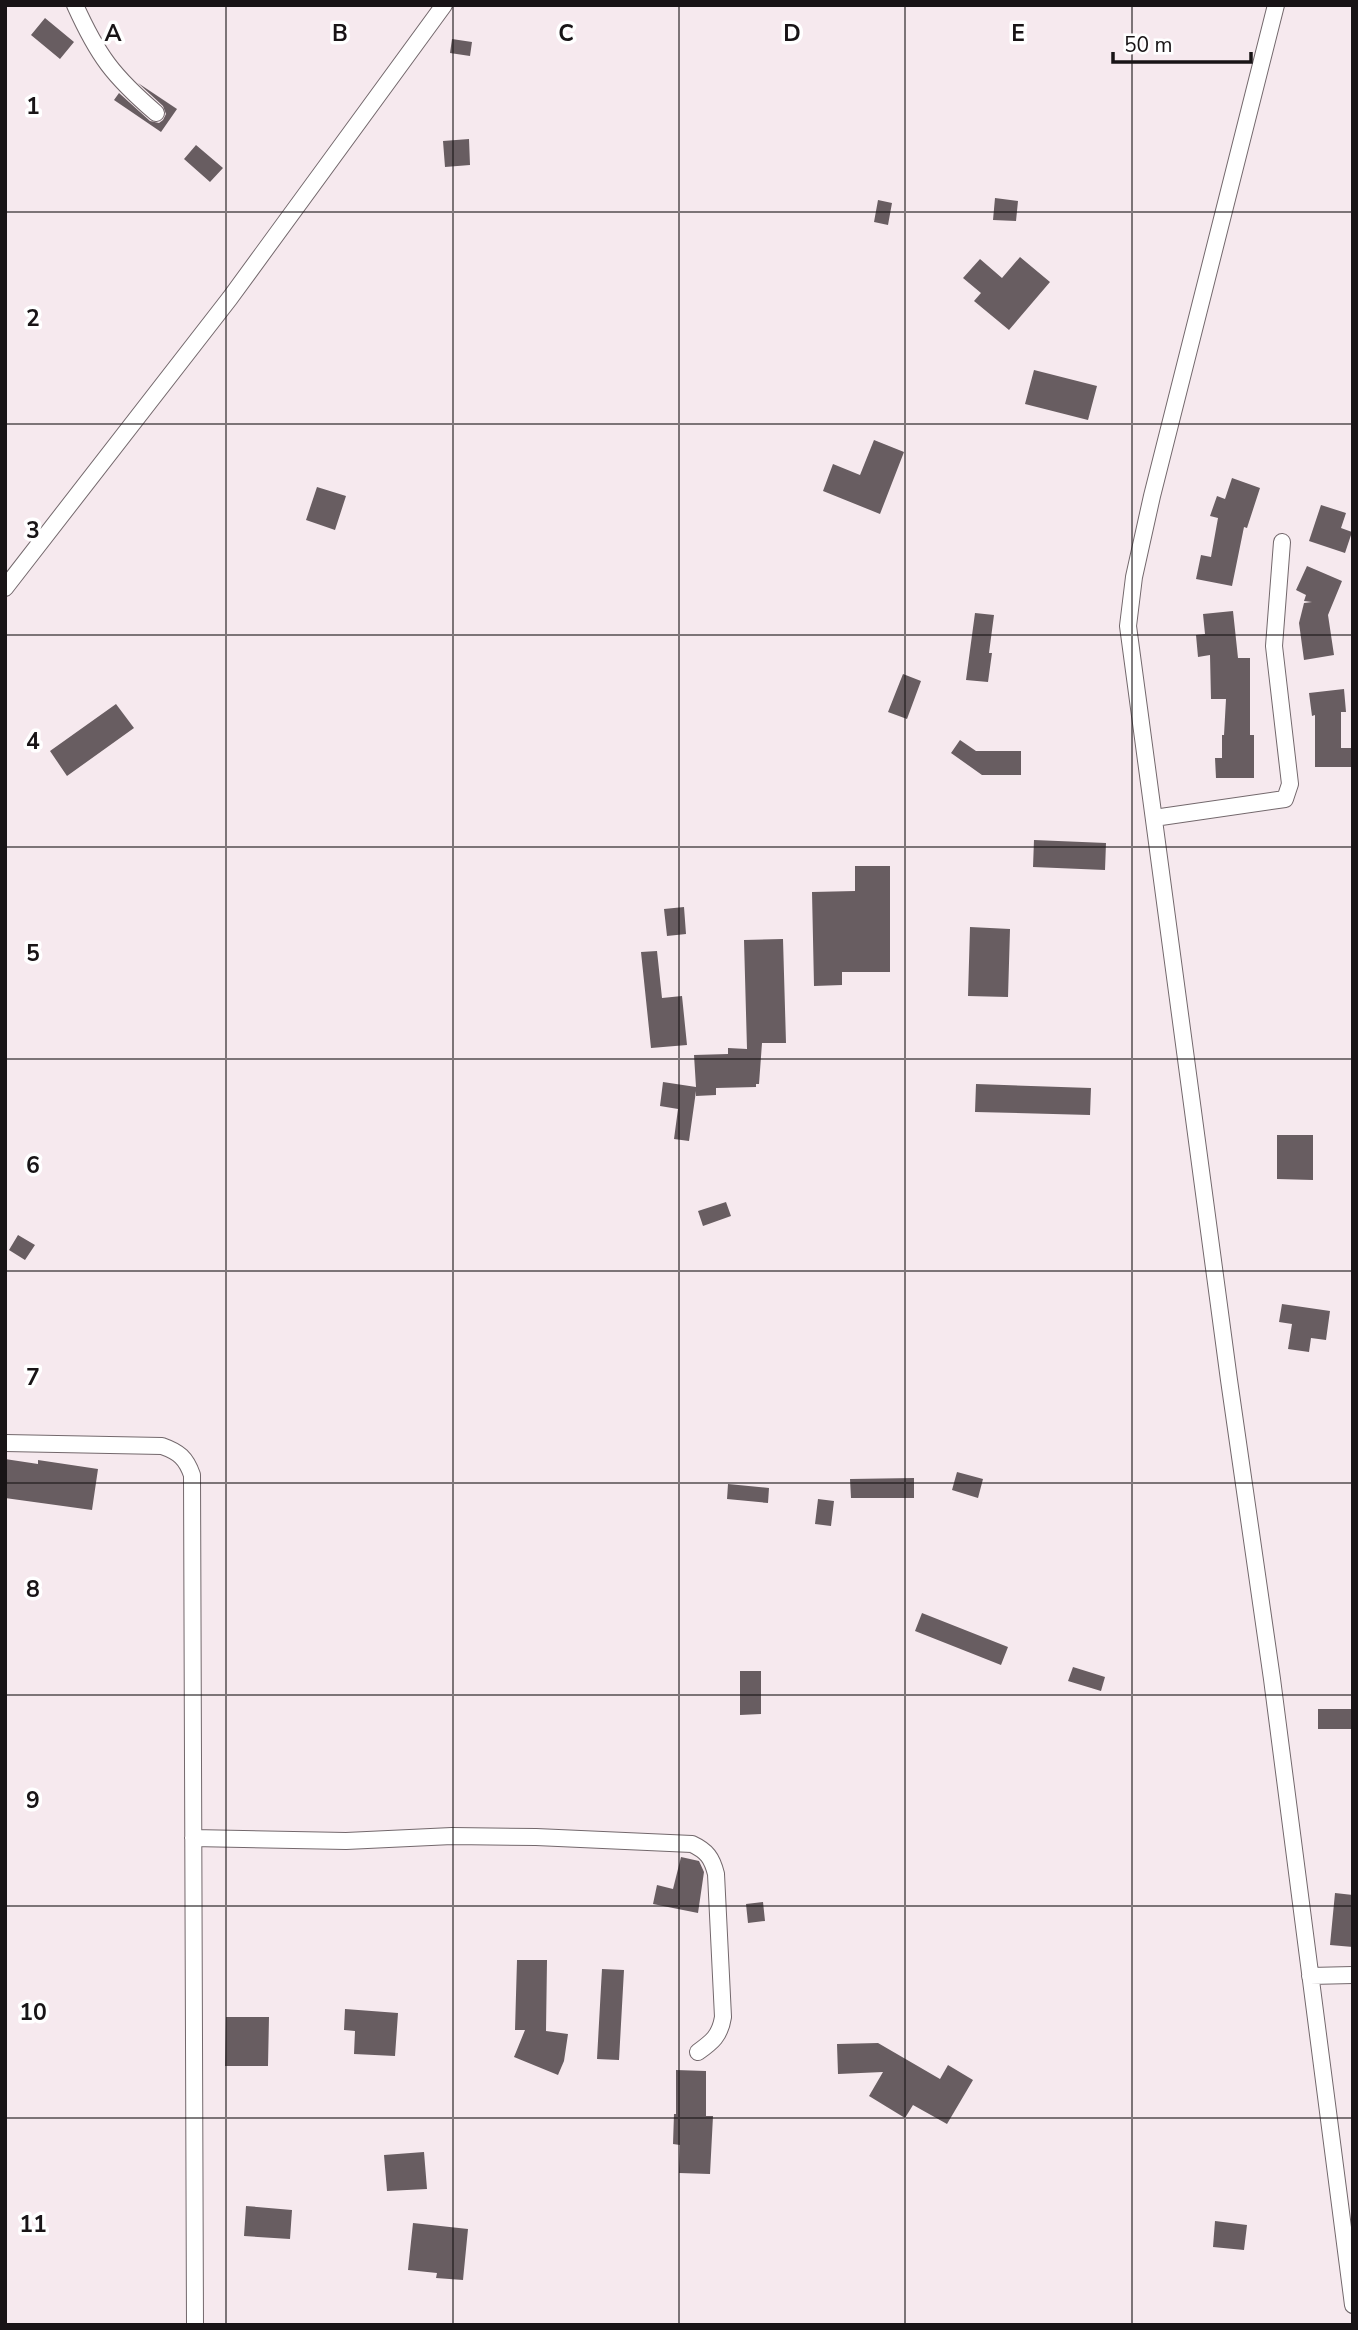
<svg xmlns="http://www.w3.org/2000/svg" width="1358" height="2330" font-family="'Nunito Sans',sans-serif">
	<rect width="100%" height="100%" fill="#f6e9ee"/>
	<path fill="#685d61" d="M 45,18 L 74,42 L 60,59 L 31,35 Z
		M 452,39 L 472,42 L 470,56 L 450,53 Z
		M 138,83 L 177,109 L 161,132 L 114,100 L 119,93 L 150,121 L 159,123 L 163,120 L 166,114 L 163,106 Z
		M 469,139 L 470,165 L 445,167 L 443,141 Z
		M 196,145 L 223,168 L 210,182 L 184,159 Z
		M 995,198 L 1018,201 L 1016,221 L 993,220 Z
		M 878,200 L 892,203 L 888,225 L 874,222 Z
		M 1020,257 L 1050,282 L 1009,330 L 974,301 L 981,293 L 963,278 L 980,259 L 1002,278 Z
		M 1034,370 L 1097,386 L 1088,420 L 1025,404 Z
		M 874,440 L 904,452 L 880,514 L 823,491 L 833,464 L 860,475 Z
		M 1232,478 L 1260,488 L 1247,528 L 1244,527 L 1232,586 L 1196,579 L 1201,555 L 1211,557 L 1218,518 L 1210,516 L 1217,496 L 1225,499 Z
		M 317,487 L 346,496 L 335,530 L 306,520 Z
		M 1321,505 L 1346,513 L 1341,528 L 1352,532 L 1345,553 L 1309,541 Z
		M 1307,566 L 1342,581 L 1328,615 L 1334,655 L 1304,660 L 1299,623 L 1304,603 L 1312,602 L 1304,601 L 1306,595 L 1296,590 Z
		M 1233,611 L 1238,658 L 1250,658 L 1250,735 L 1254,735 L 1254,778 L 1216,778 L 1215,758 L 1222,758 L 1222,735 L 1224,735 L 1226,699 L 1211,699 L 1210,655 L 1198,657 L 1196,635 L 1205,634 L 1203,614 Z
		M 975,613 L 994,615 L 989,653 L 992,653 L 988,682 L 966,680 Z
		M 903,674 L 921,681 L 907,719 L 888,712 Z
		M 1344,689 L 1346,712 L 1341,712 L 1341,748 L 1353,748 L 1353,767 L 1315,767 L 1315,715 L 1312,716 L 1309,693 Z
		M 116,704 L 134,728 L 67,776 L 50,751 Z
		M 960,740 L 976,751 L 1021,751 L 1021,775 L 982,775 L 951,753 Z
		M 1034,840 L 1106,843 L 1105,870 L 1033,867 Z
		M 855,866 L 890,866 L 890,972 L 842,972 L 842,985 L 814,986 L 812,892 L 855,891 Z
		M 684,907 L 686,934 L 667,936 L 664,909 Z
		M 970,927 L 1010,929 L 1008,997 L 968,996 Z
		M 783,939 L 786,1043 L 762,1043 L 759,1084 L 756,1084 L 756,1087 L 716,1088 L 716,1095 L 696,1096 L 696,1091 L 689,1141 L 674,1139 L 678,1109 L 660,1106 L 663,1082 L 696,1087 L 694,1055 L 728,1054 L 728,1048 L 747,1049 L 744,940 Z
		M 657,951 L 662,998 L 682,996 L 687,1045 L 651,1048 L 641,952 Z
		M 976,1084 L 1091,1088 L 1090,1115 L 975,1112 Z
		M 1277,1135 L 1313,1135 L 1313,1180 L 1277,1179 Z
		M 726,1202 L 731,1216 L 703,1226 L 698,1211 Z
		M 18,1235 L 35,1245 L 25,1260 L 9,1250 Z
		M 1282,1304 L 1330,1311 L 1326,1340 L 1311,1338 L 1309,1352 L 1288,1349 L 1292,1324 L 1279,1322 Z
		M 5,1459 L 38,1464 L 38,1460 L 98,1469 L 92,1510 L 5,1498 Z
		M 957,1472 L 983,1479 L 978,1498 L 952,1490 Z
		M 914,1478 L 914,1498 L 851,1498 L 850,1479 Z
		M 728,1484 L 769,1488 L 768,1503 L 727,1499 Z
		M 818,1499 L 834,1501 L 831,1526 L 815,1524 Z
		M 922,1613 L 1008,1647 L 1001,1665 L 915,1631 Z
		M 1073,1667 L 1105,1677 L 1101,1691 L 1068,1681 Z
		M 740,1671 L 761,1671 L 761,1714 L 740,1715 Z
		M 1318,1709 L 1353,1709 L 1353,1729 L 1318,1729 Z
		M 681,1857 L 699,1861 L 704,1872 L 698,1913 L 653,1904 L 657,1885 L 673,1889 Z
		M 1335,1893 L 1353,1895 L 1353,1947 L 1330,1945 Z
		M 763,1902 L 765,1921 L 748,1923 L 746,1904 Z
		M 517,1960 L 547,1960 L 546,2031 L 568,2034 L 564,2061 L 558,2075 L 514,2057 L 525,2030 L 515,2030 Z
		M 602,1969 L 624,1970 L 619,2060 L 597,2059 Z
		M 345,2009 L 398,2013 L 395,2056 L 354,2054 L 355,2031 L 344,2030 Z
		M 226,2017 L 269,2017 L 268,2066 L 225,2066 Z
		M 878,2043 L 940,2079 L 948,2065 L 973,2080 L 947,2124 L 913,2105 L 905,2118 L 869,2096 L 883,2072 L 838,2074 L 837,2044 Z
		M 676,2070 L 706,2071 L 706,2116 L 713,2116 L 710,2174 L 679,2173 L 680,2145 L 673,2144 L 674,2114 L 676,2114 Z
		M 424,2152 L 427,2189 L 387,2191 L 384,2155 Z
		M 246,2206 L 292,2210 L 290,2239 L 244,2236 Z
		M 1215,2221 L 1247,2225 L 1244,2250 L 1213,2247 Z
		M 413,2223 L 468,2229 L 463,2280 L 436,2278 L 437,2273 L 408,2270 Z"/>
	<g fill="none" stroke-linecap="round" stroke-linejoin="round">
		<defs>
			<path id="street" d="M 75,5 C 98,56 113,76 156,113
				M 1276,5 L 1152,496 L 1134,577 L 1128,626 L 1229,1380 L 1272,1679 L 1353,2305
				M 5,588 L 230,298 L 444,5
				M 1154,818 L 1285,799 L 1290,784 L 1274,646 L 1282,542
				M 5,1443 L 162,1446 C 179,1452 186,1458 192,1475 L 195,2325
				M 193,1838 L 346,1841 L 452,1836 L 536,1837 L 692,1844 C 707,1851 712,1858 716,1874 L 723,2017 C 720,2036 712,2042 698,2052
				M 1310,1976 L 1353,1975"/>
		</defs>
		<use href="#street" stroke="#73686c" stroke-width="18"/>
		<use href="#street" stroke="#fff" stroke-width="16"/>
	</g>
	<path fill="none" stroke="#181416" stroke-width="2" stroke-opacity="0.55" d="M 226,5 L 226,2325M 453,5 L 453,2325M 679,5 L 679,2325M 905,5 L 905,2325M 1132,5 L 1132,2325M 5,212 L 1353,212M 5,424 L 1353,424M 5,635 L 1353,635M 5,847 L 1353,847M 5,1059 L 1353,1059M 5,1271 L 1353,1271M 5,1483 L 1353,1483M 5,1695 L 1353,1695M 5,1906 L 1353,1906M 5,2118 L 1353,2118"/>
	<g font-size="23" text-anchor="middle" font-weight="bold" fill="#181416" stroke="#fff" stroke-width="7" stroke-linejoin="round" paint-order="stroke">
		<text x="113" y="41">A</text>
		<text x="340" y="41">B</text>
		<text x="566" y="41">C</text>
		<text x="792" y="41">D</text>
		<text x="1018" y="41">E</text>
		<text x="33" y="114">1</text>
		<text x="33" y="326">2</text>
		<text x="33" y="538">3</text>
		<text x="33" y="749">4</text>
		<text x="33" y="961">5</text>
		<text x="33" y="1173">6</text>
		<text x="33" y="1385">7</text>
		<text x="33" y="1597">8</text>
		<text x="33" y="1808">9</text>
		<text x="33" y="2020">10</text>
		<text x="33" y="2232">11</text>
	</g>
	<rect width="1358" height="2330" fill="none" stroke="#181416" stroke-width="14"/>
	<path d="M1113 52v10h138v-10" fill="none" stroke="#181416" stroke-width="3.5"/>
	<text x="1124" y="52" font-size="21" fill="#181416" stroke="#ffffff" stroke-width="5" paint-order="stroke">50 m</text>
</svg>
